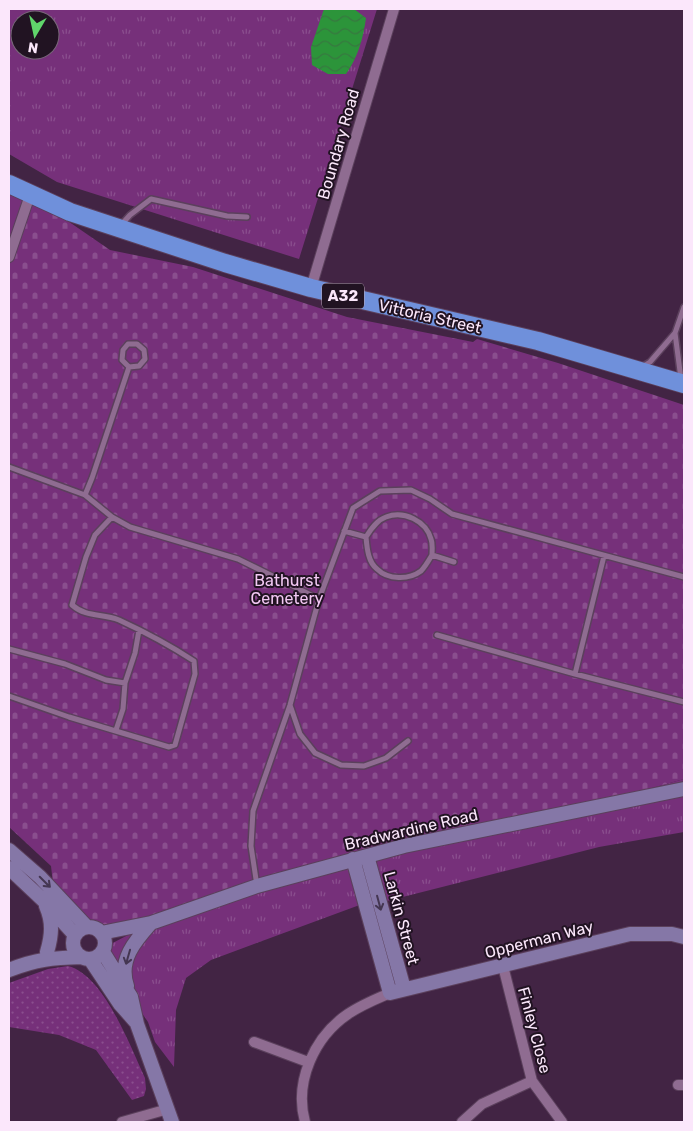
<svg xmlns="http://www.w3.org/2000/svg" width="693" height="1131" font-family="Rubik,sans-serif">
	<defs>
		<pattern id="grass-tufts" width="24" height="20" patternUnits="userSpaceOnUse" patternTransform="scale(1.25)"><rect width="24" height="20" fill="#76307a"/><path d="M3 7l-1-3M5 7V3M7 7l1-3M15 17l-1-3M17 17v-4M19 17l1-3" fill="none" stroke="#8a4e8e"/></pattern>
		<pattern id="cemetery-stones" width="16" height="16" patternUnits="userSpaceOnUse" patternTransform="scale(1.25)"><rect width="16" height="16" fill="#76307a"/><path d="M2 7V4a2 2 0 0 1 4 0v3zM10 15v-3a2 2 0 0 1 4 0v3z" fill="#8a4e8e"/></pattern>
		<pattern id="park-dots" width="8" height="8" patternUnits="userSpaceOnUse" patternTransform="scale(1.25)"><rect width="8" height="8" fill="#76307a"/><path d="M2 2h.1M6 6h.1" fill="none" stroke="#8a4e8e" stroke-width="1.8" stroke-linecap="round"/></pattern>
		<pattern id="water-waves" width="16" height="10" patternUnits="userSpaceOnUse" patternTransform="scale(1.25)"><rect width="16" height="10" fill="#2c943a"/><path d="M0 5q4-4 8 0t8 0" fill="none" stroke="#377840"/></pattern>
	</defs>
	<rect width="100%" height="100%" fill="#422444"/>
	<path fill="url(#grass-tufts)" fill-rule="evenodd" d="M 9,9 L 377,9 L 299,259 L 57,182 L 9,154 ZM 20,20 L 50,20 L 50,50 L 20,50 Z
		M 684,779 L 684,832 L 599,847 L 379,903 L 367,856 L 556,815 Z
		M 353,859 L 365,903 L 211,960 L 186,978 L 176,1010 L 174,1067 L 155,1042 L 148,1022 L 131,997 L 105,947 L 151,923 Z"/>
	<path fill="url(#cemetery-stones)" d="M 30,195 L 110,250 L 193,267 L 347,317 L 473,342 L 477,339 L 558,363 L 684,405 L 684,779 L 556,815 L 404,846 L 176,915 L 97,929 L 92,928 L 54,892 L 51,866 L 9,827 L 9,257 Z"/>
	<path fill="url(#park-dots)" d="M 68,966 C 104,975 130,1046 145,1078 L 146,1089 L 144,1096 L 132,1100 L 96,1050 L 59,1035 L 9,1027 L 9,983 L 48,969 Z"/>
	<path fill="#76307a" d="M 9,182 L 30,195 L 9,257 Z"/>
	<path fill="url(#water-waves)" d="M 324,9 L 354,9 L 366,18 C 363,39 358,57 346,74 L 328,74 L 312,65 L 311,47 Z"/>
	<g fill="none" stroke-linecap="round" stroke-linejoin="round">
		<defs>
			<path id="lane" d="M 121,225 L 130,215 L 151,199 L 227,216 L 247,217
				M 675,333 L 681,379
				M 642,367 L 650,362 L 675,333 L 684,307
				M 9,467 L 85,495 L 112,517 L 130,527 L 238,559 L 319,599
				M 85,495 L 92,478 L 129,367 L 122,360 L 123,350 L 128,344 L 137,344 L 144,350 L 145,359 L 139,366 L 129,367
				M 344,531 L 366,537 C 367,548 368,562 377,569 C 388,580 409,580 421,571 C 425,567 429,560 432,555
				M 366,537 C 371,529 377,520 386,517 C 404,510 426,521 431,539 C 433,544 432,550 432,555 L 454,562
				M 437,635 L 575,674 L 684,702
				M 9,649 L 65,664 L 106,680 L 125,683
				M 575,674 L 604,556
				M 9,696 L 69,717 L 169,747 L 175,745 L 195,674 L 194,661 C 171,646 145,632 119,620 C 102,613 87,618 72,605 L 86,557 L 95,535 L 112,517
				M 290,705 L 300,734 L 315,753 L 341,765 L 364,766 L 386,758 L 408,741
				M 116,730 L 123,709 L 125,683 L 135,653 L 139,630
				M 257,886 L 251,846 L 253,811 L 290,705 L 319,599 L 353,508 L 380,491 L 411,490 L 430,499 L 452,514 L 684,577"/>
			<path id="street" d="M 9,257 L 30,195
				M 311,288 L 394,9
				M 503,966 L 532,1081 L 562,1122
				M 254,1042 L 308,1062
				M 678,1085 L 684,1085
				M 122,1122 L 168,1109
				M 305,1122 C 294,1082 314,1037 348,1014 C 361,1005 376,999 390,993
				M 462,1122 L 482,1104 L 532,1081"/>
			<path id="secondary" d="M 9,850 L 40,877 L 87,927
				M 367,856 L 404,989
				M 353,859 L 390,993 L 630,934 L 672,934 L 684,937
				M 9,868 L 44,901 L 75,935
				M 46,906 C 53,922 52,935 47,952
				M73 943a16 16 0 1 1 32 0a16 16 0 1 1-32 0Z
				M 101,933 L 151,923 L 257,886 L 404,846 L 684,789
				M 103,952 L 131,997 L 137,1024 L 172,1122
				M 90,959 L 120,1004 L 135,1021
				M 9,970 C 37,959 52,958 82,957
				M 127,986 C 118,960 135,941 151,923"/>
			<path id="highway" d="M 9,184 L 70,212 L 225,263 L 311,288 L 538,341 L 684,384"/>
		</defs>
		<use href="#lane" stroke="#5b405c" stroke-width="8"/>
		<use href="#street" stroke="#5b405c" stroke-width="12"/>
		<use href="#secondary" stroke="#5b405c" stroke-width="16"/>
		<use href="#highway" stroke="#5b405c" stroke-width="20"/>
		<use href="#lane" stroke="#8f6c91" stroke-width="5"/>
		<use href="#street" stroke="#8f6c91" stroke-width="10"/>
		<use href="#secondary" stroke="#8577a7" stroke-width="14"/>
		<use href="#highway" stroke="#6f90db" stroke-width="18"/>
	</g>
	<defs><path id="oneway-shaft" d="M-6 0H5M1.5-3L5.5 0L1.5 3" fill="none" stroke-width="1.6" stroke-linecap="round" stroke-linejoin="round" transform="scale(1.25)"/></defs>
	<g stroke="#443651">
		<use href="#oneway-shaft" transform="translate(45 882) rotate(45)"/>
		<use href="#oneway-shaft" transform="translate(379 903) rotate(75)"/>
		<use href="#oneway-shaft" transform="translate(128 957) rotate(106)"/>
	</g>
	<g text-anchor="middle" stroke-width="4" stroke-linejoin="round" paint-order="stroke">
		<rect fill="#211322" stroke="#baa7ba" stroke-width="1" x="322" y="283.5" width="42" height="25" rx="4"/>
		<g font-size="15" font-weight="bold" fill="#fbe7fb">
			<text x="343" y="301">A32</text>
		</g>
		<g font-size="16" fill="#fbe7fb" stroke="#211322">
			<text transform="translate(338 144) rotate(-74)" y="6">Boundary Road</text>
			<text transform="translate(430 316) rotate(13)" y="6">Vittoria Street</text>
			<text transform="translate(411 829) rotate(-13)" y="6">Bradwardine Road</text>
			<text transform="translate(402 918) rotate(75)" y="6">Larkin Street</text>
			<text transform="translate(539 939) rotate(-14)" y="6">Opperman Way</text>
			<text transform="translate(535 1030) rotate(75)" y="6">Finley Close</text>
		</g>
		<g font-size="16" fill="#f3c8f4" stroke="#211322">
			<text x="287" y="586">Bathurst<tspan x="287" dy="18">Cemetery</tspan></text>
		</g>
	</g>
	<rect width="693" height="1131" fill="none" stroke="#fbe7fb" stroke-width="20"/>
	<g transform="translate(35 35) rotate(189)"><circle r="24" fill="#211322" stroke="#786879"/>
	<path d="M0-4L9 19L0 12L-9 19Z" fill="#60d56b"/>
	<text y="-8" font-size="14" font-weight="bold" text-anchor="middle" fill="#fbe7fb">N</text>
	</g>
</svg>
